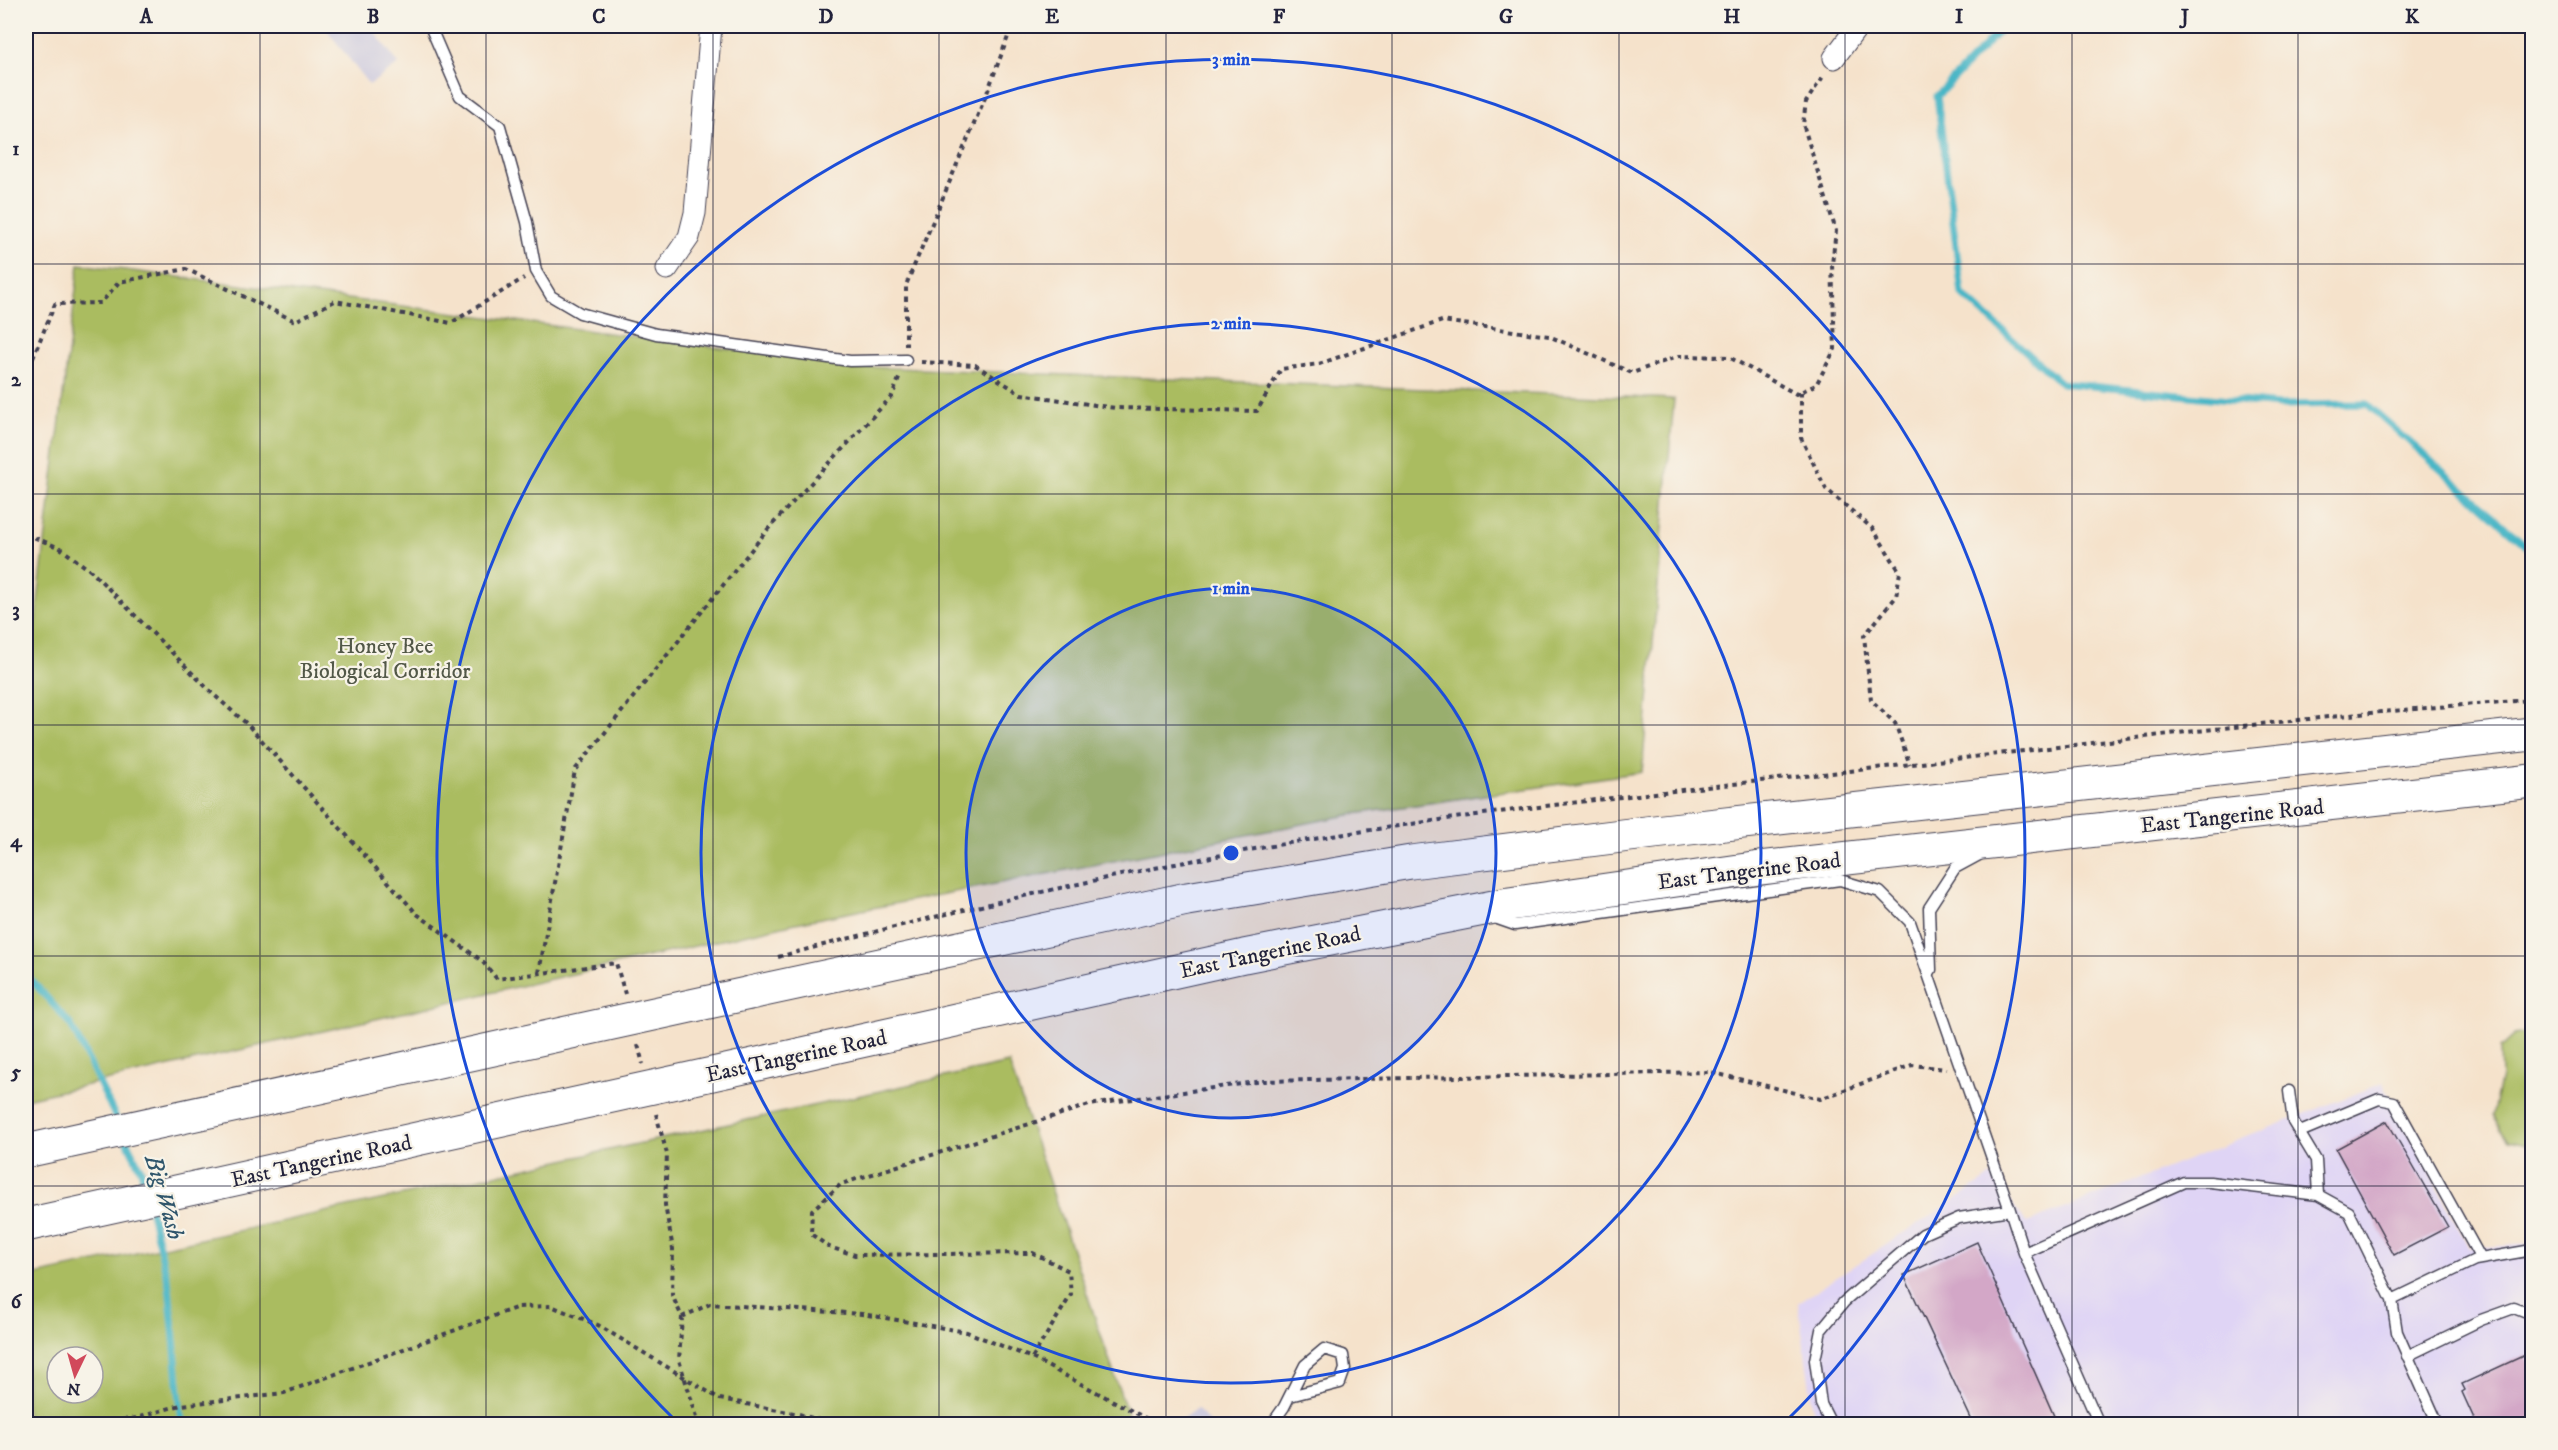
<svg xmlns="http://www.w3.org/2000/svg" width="2558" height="1450" font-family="'IM FELL DW Pica',serif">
	<rect width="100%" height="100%" fill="#f7f3e8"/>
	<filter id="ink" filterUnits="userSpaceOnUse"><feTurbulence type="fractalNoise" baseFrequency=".0167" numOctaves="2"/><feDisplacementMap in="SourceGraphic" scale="12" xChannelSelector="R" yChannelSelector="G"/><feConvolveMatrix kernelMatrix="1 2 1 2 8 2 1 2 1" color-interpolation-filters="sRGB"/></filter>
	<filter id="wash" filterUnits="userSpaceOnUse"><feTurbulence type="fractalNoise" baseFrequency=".008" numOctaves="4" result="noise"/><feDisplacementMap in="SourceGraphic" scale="24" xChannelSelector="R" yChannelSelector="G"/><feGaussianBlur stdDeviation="1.35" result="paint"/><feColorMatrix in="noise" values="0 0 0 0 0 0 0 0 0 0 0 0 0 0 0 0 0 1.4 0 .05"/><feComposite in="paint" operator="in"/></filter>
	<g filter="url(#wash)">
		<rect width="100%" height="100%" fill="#f5e2cb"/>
		<path fill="#dfd4f5" d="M 2383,1083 L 2469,1248 L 2532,1244 L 2532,1424 L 1815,1424 L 1798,1303 L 1991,1176 L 2027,1223 Z"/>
		<path fill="#c3c0db" d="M 324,26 L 370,26 L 399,64 L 369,85 Z
			M 1197,1408 L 1210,1424 L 1175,1424 Z"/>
		<path fill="#aabc60" stroke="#666f4e" stroke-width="1.5" fill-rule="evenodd" d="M 79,264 L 870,367 L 1674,399 L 1642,772 L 1354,814 L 796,923 L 26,1099 L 26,698 Z
			M 2532,1032 L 2532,1145 L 2508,1140 L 2492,1116 L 2501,1077 L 2500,1048 L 2514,1035 Z
			M 1009,1063 L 1131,1424 L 26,1424 L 26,1277 ZM 57,1357 L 93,1357 L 93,1393 L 57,1393 Z"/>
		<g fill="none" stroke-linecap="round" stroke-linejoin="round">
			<path stroke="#49b6c6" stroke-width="7" d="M 2004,26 L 1937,96 L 1962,294 L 2061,383 L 2279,405 L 2367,404 L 2532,551
				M 26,974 L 71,1025 L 118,1122
				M 125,1138 L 141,1170 L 146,1191
				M 150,1208 L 169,1286 L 182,1424"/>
		</g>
		<g id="blocks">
			<path fill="#d3a7c7" d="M 2387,1121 L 2448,1227 L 2394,1255 L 2336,1149 Z
				M 1977,1242 L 2058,1425 L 1974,1425 L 1904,1275 Z
				M 2525,1355 L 2528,1362 L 2532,1360 L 2532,1425 L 2477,1425 L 2462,1392 L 2465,1390 L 2462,1384 Z"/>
		</g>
	</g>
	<g filter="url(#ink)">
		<use href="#blocks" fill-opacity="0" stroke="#423f51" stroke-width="1.5"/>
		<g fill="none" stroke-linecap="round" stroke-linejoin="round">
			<defs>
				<path id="lane" d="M 430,26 L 460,96 L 500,126 L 527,222 L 536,271 L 551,296 L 580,313 L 656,334 L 850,361 L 906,360
					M 1492,917 L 1515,925 L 1840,880 L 1880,892 L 1910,922 L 2010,1210
					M 1931,970 L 1929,908 L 1955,868 L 1979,855
					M 2289,1091 L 2293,1122 L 2316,1160 L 2318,1195
					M 2300,1132 L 2379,1099 L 2394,1102 L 2481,1259
					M 2024,1253 L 2099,1424
					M 2392,1300 L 2475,1260 L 2532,1250
					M 2407,1356 L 2481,1320 L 2514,1308 L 2532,1315
					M 1272,1424 L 1284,1407 L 1305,1365 L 1324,1349 L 1343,1355 L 1345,1369 L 1340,1383 L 1290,1396
					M 1831,1424 L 1821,1404 L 1815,1360 L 1821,1330 L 1844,1302 L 1923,1234 L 1959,1218 L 2010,1210 L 2024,1253 L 2184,1182 L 2210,1182 L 2318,1195 L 2349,1212 L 2392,1300 L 2397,1332 L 2438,1424"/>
				<path id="street" d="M 1834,58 L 1858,26
					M 667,269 L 689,237 L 695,213 L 711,26"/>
				<path id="primary" d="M 750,993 L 1187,899 L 1411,862 L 1654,832 L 2532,734
					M 771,1061 L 1244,956 L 1509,904 L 1760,868 L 2532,781"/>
			</defs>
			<use href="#lane" stroke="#423f51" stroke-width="13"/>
			<use href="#street" stroke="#423f51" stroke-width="23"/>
			<use href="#primary" stroke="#423f51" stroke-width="35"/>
			<path stroke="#423f51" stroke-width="4" stroke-dasharray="4.5 4.5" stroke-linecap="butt" d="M 906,346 L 906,285 L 987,93 L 1012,26
				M 921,362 L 975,365 L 1021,394 L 1115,408 L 1257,411 L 1281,369 L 1319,364 L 1442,321 L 1549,336 L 1632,373 L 1679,356 L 1729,357 L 1796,394 L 1816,385 L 1835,349 L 1832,264 L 1836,231 L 1803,124 L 1806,102 L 1824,75
				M 26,374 L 55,304 L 101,303 L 119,282 L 186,269 L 295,321 L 335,301 L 451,323 L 524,278
				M 1801,392 L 1801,438 L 1826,489 L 1873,529 L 1900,572 L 1896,597 L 1864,636 L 1871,700 L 1895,723 L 1910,765
				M 26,534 L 60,548 L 91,571 L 212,693 L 248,725 L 417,914 L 482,961 L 497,979 L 616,963 L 625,994
				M 778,957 C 939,914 1102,876 1266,847 C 1473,811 1684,790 1894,766 C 2106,742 2319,714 2532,700
				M 539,973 L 575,770 L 768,529 L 892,396 L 900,376
				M 638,1045 L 643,1064
				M 656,1114 L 667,1154 L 665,1205 L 673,1249 L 672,1295 L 682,1317 L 679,1360 L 699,1424
				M 682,1317 L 710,1304 L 862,1314 L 967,1332 L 1032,1358 L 1149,1420 L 1150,1424
				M 1032,1358 L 1071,1295 L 1069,1271 L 1033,1253 L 855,1255 L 829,1247 L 811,1234 L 812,1210 L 841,1184 L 1089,1105 L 1263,1081 L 1710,1072 L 1820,1099 L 1912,1065 L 1946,1069
				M 78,1424 L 132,1419 L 181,1405 L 284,1393 L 518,1307 L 551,1306 L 598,1325 L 720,1399 L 799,1414 L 832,1424"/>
			<use href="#lane" stroke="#fff" stroke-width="10"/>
			<use href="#street" stroke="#fff" stroke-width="21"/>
			<use href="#primary" stroke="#fff" stroke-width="33"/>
			<defs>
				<path id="primary-bridge" d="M 26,1151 L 750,993
					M 26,1225 L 771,1061"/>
			</defs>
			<use href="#primary-bridge" stroke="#423f51" stroke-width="35" stroke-linecap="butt"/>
			<use href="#primary-bridge" stroke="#fff" stroke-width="33"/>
		</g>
	</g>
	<path fill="none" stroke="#22223b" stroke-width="1.5" stroke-opacity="0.55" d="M 260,26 L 260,1424M 486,26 L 486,1424M 713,26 L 713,1424M 939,26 L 939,1424M 1166,26 L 1166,1424M 1392,26 L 1392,1424M 1619,26 L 1619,1424M 1845,26 L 1845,1424M 2072,26 L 2072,1424M 2298,26 L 2298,1424M 26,264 L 2532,264M 26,494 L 2532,494M 26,725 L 2532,725M 26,956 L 2532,956M 26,1186 L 2532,1186"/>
	<circle cx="1231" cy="853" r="265" fill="#1d4ed8" fill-opacity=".12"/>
	<g fill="none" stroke="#1d4ed8" stroke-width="3">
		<circle cx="1231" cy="853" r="265"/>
		<circle cx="1231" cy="853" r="530"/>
		<path d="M679 1424A794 794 0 1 1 1783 1424"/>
	</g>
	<g text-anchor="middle" stroke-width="4.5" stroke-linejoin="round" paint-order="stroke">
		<g font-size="22" fill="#525848" stroke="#f7f3e8">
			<text x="385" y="653">Honey Bee<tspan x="385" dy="25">Biological Corridor</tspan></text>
		</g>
		<g font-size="22" fill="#22223b" stroke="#f7f3e8">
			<text transform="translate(2232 815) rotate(-6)" y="8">East Tangerine Road</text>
			<text transform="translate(1749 870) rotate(-7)" y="8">East Tangerine Road</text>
			<text transform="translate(1270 951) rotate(-12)" y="8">East Tangerine Road</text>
			<text transform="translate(796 1055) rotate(-12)" y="8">East Tangerine Road</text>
			<text transform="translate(321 1160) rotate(-12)" y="8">East Tangerine Road</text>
		</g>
		<g font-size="24" font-style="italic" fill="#30566c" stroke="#f7f3e8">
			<text transform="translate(165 1197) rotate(74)" y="8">Big Wash</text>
		</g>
	</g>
	<circle cx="1231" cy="853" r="9" fill="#1d4ed8" stroke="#f7f3e8" stroke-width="3"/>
	<g font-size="18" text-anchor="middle" font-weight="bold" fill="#1d4ed8" stroke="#f7f3e8" stroke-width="4.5" stroke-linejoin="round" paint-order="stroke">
		<text x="1231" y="65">3 min</text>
		<text x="1231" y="329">2 min</text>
		<text x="1231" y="594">1 min</text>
	</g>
	<rect width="2558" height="1450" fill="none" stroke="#f7f3e8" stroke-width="66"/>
	<g transform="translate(75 1375) rotate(185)"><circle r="28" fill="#f7f3e8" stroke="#a29fa3" stroke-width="1.5"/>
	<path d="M0-4.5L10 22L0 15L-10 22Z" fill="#d1495b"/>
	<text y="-9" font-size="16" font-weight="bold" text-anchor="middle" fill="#22223b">N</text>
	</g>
	<rect x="33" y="33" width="2492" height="1384" fill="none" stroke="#22223b" stroke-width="2"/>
	<g font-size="20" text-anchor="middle" font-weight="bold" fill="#22223b">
		<text x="146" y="23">A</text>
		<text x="373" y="23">B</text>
		<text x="599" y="23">C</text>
		<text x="826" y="23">D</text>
		<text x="1052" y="23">E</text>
		<text x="1279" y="23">F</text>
		<text x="1506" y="23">G</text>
		<text x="1732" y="23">H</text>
		<text x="1959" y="23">I</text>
		<text x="2185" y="23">J</text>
		<text x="2412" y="23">K</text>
		<text x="16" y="155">1</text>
		<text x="16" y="386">2</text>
		<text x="16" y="616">3</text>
		<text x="16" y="847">4</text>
		<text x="16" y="1078">5</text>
		<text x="16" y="1308">6</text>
	</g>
</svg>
